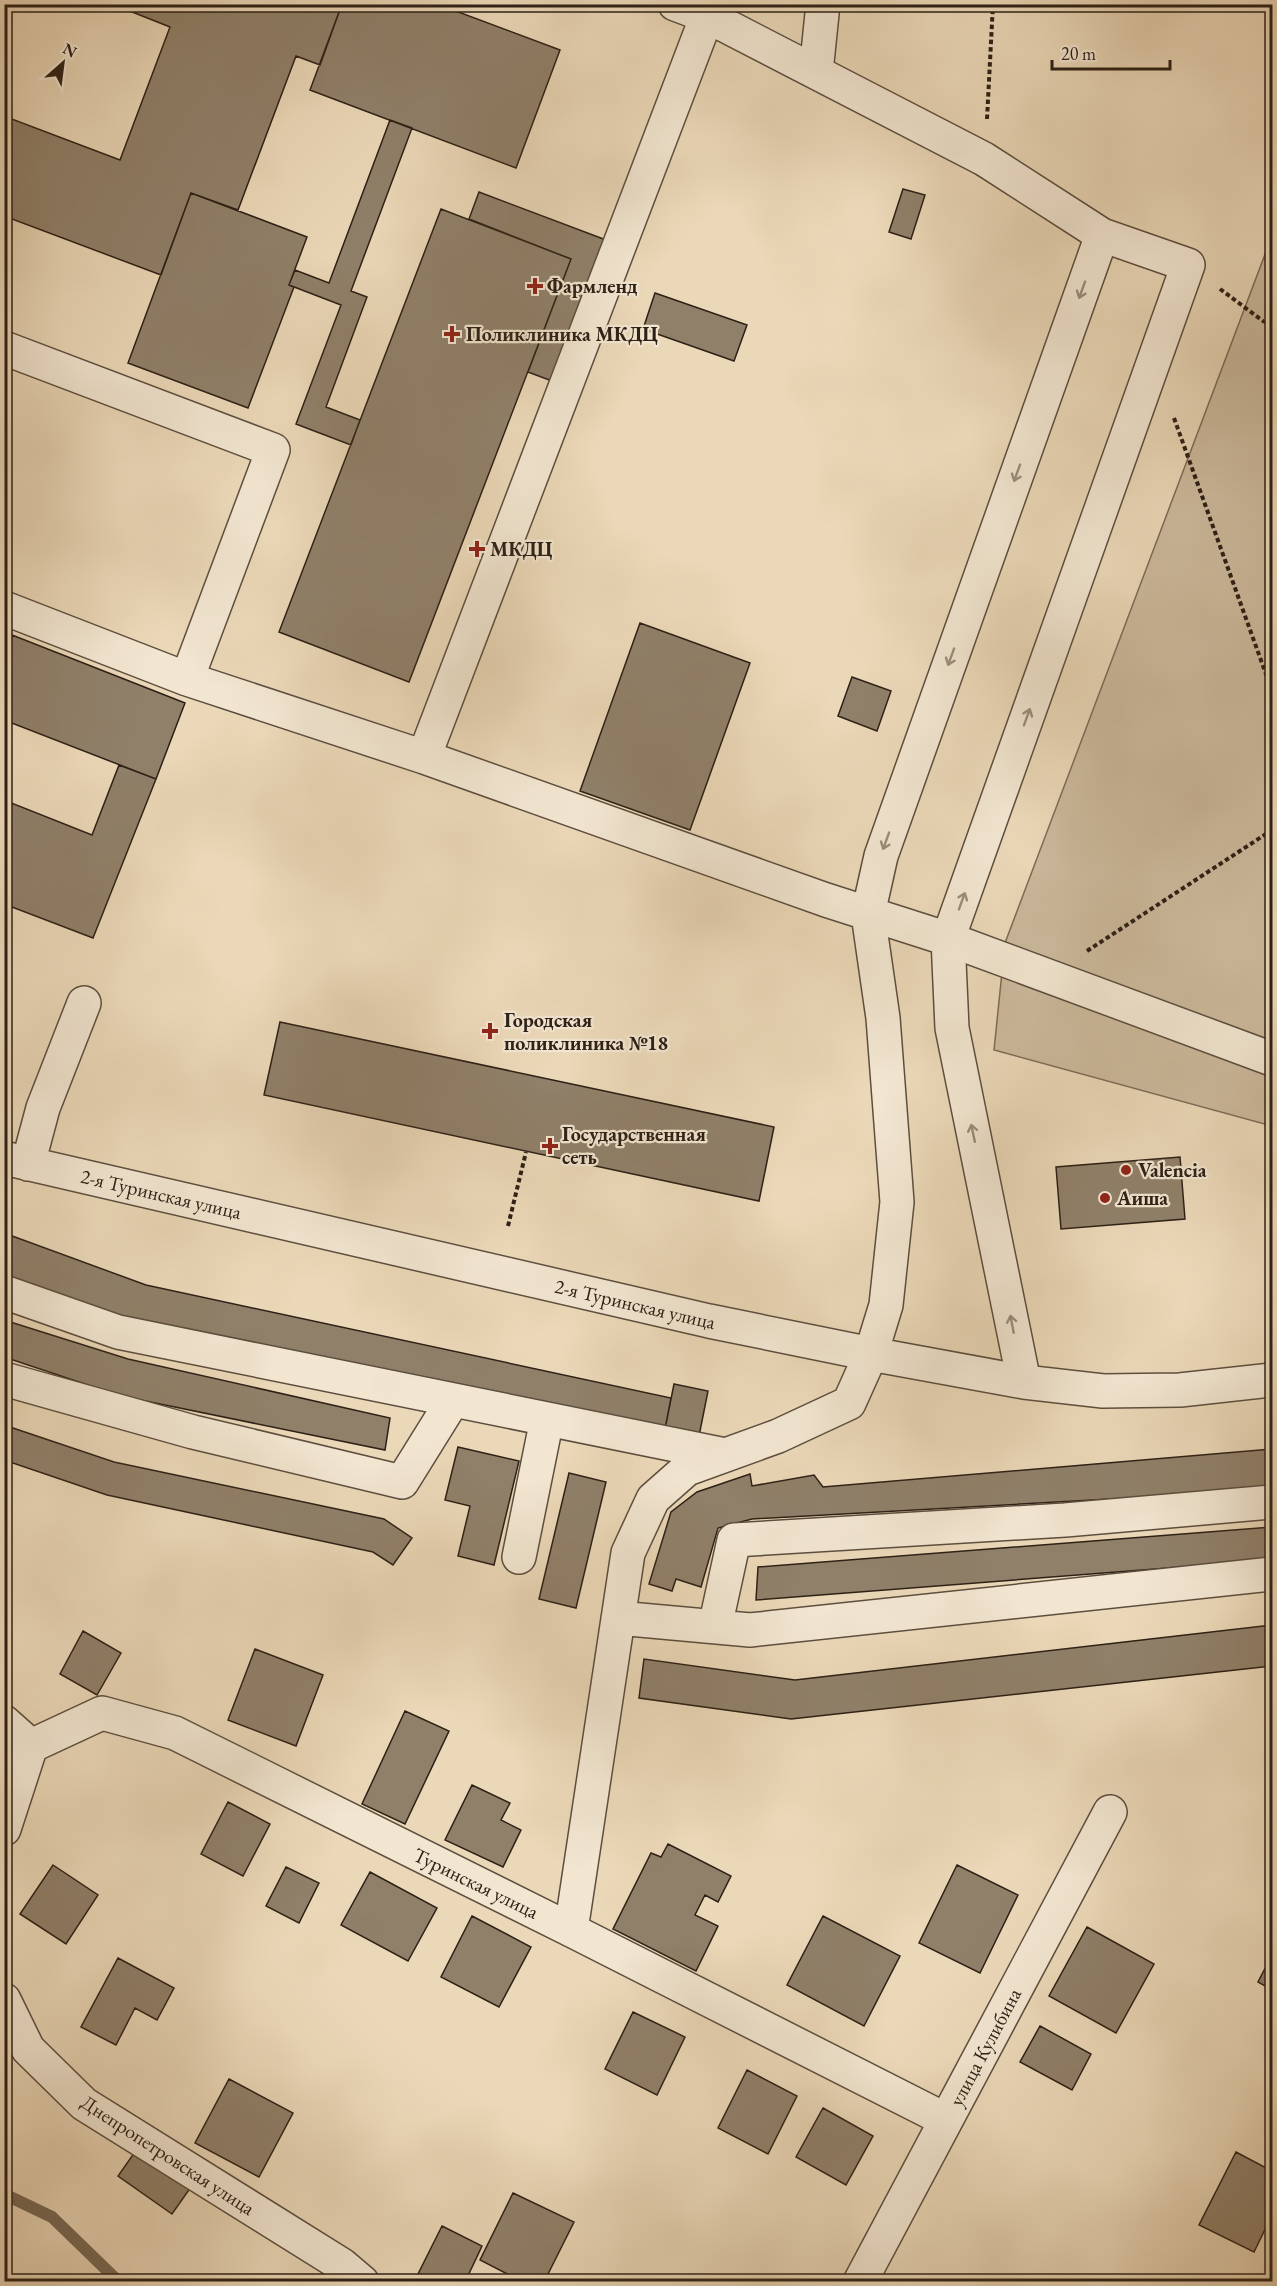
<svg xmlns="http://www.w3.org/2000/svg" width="1277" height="2286" font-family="'EB Garamond',serif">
	<rect width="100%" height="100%" fill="#ebd8b8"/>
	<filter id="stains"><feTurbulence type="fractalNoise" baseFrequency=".00333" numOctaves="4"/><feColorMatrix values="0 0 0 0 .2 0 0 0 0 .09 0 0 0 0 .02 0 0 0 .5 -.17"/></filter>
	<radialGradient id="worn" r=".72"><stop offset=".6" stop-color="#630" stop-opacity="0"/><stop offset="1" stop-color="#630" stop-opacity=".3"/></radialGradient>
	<path fill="#cbb99c" stroke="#7c6c59" stroke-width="1.5" d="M 1267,249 L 1272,251 L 1272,1126 L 994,1050 L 1005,943 Z"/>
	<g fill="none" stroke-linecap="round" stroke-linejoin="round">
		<path stroke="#786956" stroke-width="12" d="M 4,2194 L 52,2217 L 119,2282"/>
	</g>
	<path fill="#90806a" stroke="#2d2016" stroke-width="1.5" d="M 112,4 L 342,4 L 320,65 L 296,56 L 238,210 L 191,193 L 161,275 L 4,216 L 4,116 L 120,160 L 170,27 Z
		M 342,4 L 437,4 L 560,50 L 516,168 L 310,90 Z
		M 390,120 L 412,128 L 351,291 L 367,297 L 326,407 L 360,420 L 351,445 L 296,424 L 341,305 L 289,285 L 295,270 L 329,283 Z
		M 903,189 L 925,195 L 911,239 L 889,232 Z
		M 479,192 L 614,243 L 560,384 L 528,372 L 571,259 L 469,219 Z
		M 191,193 L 307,237 L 289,285 L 294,287 L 248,408 L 128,363 Z
		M 441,209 L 571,259 L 409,682 L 279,632 Z
		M 655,293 L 747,325 L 734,361 L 643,329 Z
		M 640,623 L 750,663 L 690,830 L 580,791 Z
		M 12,635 L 185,703 L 156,779 L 4,720 L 4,655 Z
		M 852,677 L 891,691 L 877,731 L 838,716 Z
		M 119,765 L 156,779 L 93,938 L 4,904 L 4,800 L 92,835 Z
		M 280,1022 L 774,1127 L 759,1201 L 264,1095 Z
		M 1180,1157 L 1185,1219 L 1061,1229 L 1056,1167 Z
		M 4,1233 L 146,1285 L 671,1398 L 665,1429 L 121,1319 L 4,1276 Z
		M 4,1320 L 128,1359 L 390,1418 L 385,1450 L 121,1396 L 4,1357 Z
		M 674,1384 L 708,1391 L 699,1436 L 665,1429 Z
		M 4,1425 L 114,1462 L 384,1519 L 412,1538 L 393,1565 L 373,1552 L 107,1495 L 4,1460 Z
		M 458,1447 L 519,1461 L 494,1565 L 458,1556 L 470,1506 L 445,1500 Z
		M 1272,1449 L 1272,1490 L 752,1519 L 718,1528 L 701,1587 L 676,1579 L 672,1591 L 649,1584 L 671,1512 L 697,1492 L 750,1474 L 752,1486 L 814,1475 L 823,1487 Z
		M 569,1473 L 606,1482 L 576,1608 L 539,1599 Z
		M 1272,1527 L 1272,1560 L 756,1600 L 758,1567 Z
		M 1272,1625 L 1272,1666 L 791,1719 L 639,1698 L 644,1659 L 795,1680 Z
		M 83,1631 L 121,1653 L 97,1695 L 60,1674 Z
		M 255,1649 L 323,1675 L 296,1746 L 228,1720 Z
		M 405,1711 L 449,1731 L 405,1824 L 362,1804 Z
		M 472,1785 L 510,1803 L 501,1820 L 521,1830 L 503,1867 L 445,1840 Z
		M 228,1802 L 270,1824 L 243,1876 L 201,1854 Z
		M 668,1844 L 731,1876 L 718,1902 L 705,1895 L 695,1915 L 718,1926 L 696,1971 L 613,1929 L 651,1853 L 661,1857 Z
		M 53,1865 L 98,1895 L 66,1944 L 20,1914 Z
		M 957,1865 L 1018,1895 L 980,1973 L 919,1943 Z
		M 286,1867 L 319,1883 L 299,1923 L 266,1906 Z
		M 370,1872 L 437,1908 L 408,1961 L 341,1925 Z
		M 472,1916 L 531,1947 L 499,2007 L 441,1977 Z
		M 823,1916 L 900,1956 L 864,2026 L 787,1985 Z
		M 1087,1927 L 1154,1964 L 1116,2033 L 1049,1996 Z
		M 1272,1955 L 1272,1990 L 1258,1982 Z
		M 118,1958 L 174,1988 L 157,2020 L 135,2008 L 116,2045 L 81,2027 Z
		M 633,2012 L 685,2037 L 657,2095 L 605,2069 Z
		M 1040,2026 L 1091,2054 L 1072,2090 L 1020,2062 Z
		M 747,2070 L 797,2096 L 768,2154 L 718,2128 Z
		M 229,2079 L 293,2113 L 259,2177 L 195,2143 Z
		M 823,2108 L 873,2136 L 846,2185 L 796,2157 Z
		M 137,2149 L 191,2187 L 172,2214 L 118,2176 Z
		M 1236,2152 L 1272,2171 L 1272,2215 L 1254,2252 L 1199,2225 Z
		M 513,2193 L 574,2222 L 544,2282 L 523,2282 L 480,2260 Z
		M 442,2226 L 482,2246 L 465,2282 L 414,2282 Z"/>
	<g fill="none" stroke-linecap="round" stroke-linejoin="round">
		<defs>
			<path id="minor" d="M 675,4 L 707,16 L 984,159 L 1102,235 L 1188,265 L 948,939 L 952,1028 L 1024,1382
				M 816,72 L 823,4
				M 4,348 L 273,450 L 187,679
				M 4,608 L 187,679 L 424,757 L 826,900 L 948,939 L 1272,1059
				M 424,757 L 707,16
				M 4,1158 L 709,1321 L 871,1354 L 1024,1382 L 1103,1391 L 1180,1390 L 1272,1380
				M 28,1164 L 43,1108 L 84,1003
				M 4,1292 L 118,1332 L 725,1455
				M 4,1379 L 193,1432 L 402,1482 L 453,1400
				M 519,1557 L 547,1419
				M 618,1618 L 750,1630 L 1272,1574
				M 715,1627 L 734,1540 L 1065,1520 L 1272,1502
				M 4,1722 L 31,1746 L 102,1713 L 175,1733 L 571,1930 L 946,2120
				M 4,1829 L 31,1746
				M 571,1930 L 628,1553 L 653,1499 L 687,1469 L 778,1436 L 849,1403 L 871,1354 L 886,1305 L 897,1202 L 883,1018 L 868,914 L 881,856 L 1102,235
				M 4,2000 L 28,2049 L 84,2104 L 342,2265 L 362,2282
				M 860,2282 L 1110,1812"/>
		</defs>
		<use href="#minor" stroke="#5c4e3e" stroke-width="36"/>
		<path stroke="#2d2016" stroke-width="4" stroke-dasharray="4.5 3" stroke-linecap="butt" d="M 987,119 L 993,4
			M 1220,289 L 1263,321 L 1272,325
			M 1174,418 L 1272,691
			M 1087,951 L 1272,830
			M 508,1226 L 526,1152"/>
		<use href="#minor" stroke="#f2e6d1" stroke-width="33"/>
	</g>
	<defs><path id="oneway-shaft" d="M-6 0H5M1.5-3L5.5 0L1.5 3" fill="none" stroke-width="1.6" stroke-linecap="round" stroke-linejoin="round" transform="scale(1.5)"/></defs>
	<g stroke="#998d7d">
		<use href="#oneway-shaft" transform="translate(1082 290) rotate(110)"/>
		<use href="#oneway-shaft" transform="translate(1017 473) rotate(110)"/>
		<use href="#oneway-shaft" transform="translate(951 657) rotate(110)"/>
		<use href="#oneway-shaft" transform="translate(1027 717) rotate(-70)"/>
		<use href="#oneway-shaft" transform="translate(886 841) rotate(110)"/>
		<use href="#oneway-shaft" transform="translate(962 901) rotate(-70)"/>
		<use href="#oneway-shaft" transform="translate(973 1133) rotate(-102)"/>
		<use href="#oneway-shaft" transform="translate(1012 1324) rotate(-101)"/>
	</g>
	<g fill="#8f2418" stroke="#f2e6d1" stroke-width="2">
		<path d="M532 277h6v6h6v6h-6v6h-6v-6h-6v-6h6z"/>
		<path d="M449 325h6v6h6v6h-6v6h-6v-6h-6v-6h6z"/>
		<path d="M474 540h6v6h6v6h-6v6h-6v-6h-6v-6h6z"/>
		<path d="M487 1022h6v6h6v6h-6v6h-6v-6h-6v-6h6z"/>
		<path d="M547 1137h6v6h6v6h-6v6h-6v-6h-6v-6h6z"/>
		<circle cx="1126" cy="1170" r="6"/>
		<circle cx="1105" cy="1198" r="6"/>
	</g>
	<g text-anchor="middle" stroke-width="4.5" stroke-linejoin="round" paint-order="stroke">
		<g font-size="20" font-weight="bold" fill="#2d2016" stroke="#f2e6d1" text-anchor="start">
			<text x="547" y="293">Фармленд</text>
			<text x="466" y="341">Поликлиника МКДЦ</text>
			<text x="490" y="556">МКДЦ</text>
			<text x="504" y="1027">Городская<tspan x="504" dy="23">поликлиника №18</tspan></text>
			<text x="562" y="1141">Государственная<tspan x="562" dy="23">сеть</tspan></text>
			<text x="1138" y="1177">Valencia</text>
			<text x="1117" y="1205">Аиша</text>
		</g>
		<g font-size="20" fill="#2d2016" stroke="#f2e6d1">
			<text transform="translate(161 1194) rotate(13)" y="7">2-я Туринская улица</text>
			<text transform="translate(635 1304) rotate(13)" y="7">2-я Туринская улица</text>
			<text transform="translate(476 1883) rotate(26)" y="7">Туринская улица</text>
			<text transform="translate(985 2047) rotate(-62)" y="7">улица Кулибина</text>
			<text transform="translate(168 2155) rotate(33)" y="7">Днепропетровская улица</text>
		</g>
	</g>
	<rect width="1277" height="2286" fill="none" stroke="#ebd8b8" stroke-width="24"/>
	<rect x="6" y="6" width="1265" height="2274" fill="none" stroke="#2d2016" stroke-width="3"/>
	<rect x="12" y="12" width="1253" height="2262" fill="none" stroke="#2d2016" stroke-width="1.5"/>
	<g transform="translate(63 63) rotate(28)" stroke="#f2e6d1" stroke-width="4.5" paint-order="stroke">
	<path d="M0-4.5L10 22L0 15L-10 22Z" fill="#2d2016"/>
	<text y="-9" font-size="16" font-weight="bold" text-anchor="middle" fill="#2d2016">N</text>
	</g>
	<path d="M1052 60v9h118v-9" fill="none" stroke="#2d2016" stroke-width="3"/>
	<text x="1061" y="60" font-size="18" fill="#2d2016" stroke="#f2e6d1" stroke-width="4.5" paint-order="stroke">20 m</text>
	<rect width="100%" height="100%" filter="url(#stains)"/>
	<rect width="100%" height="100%" fill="url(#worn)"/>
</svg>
